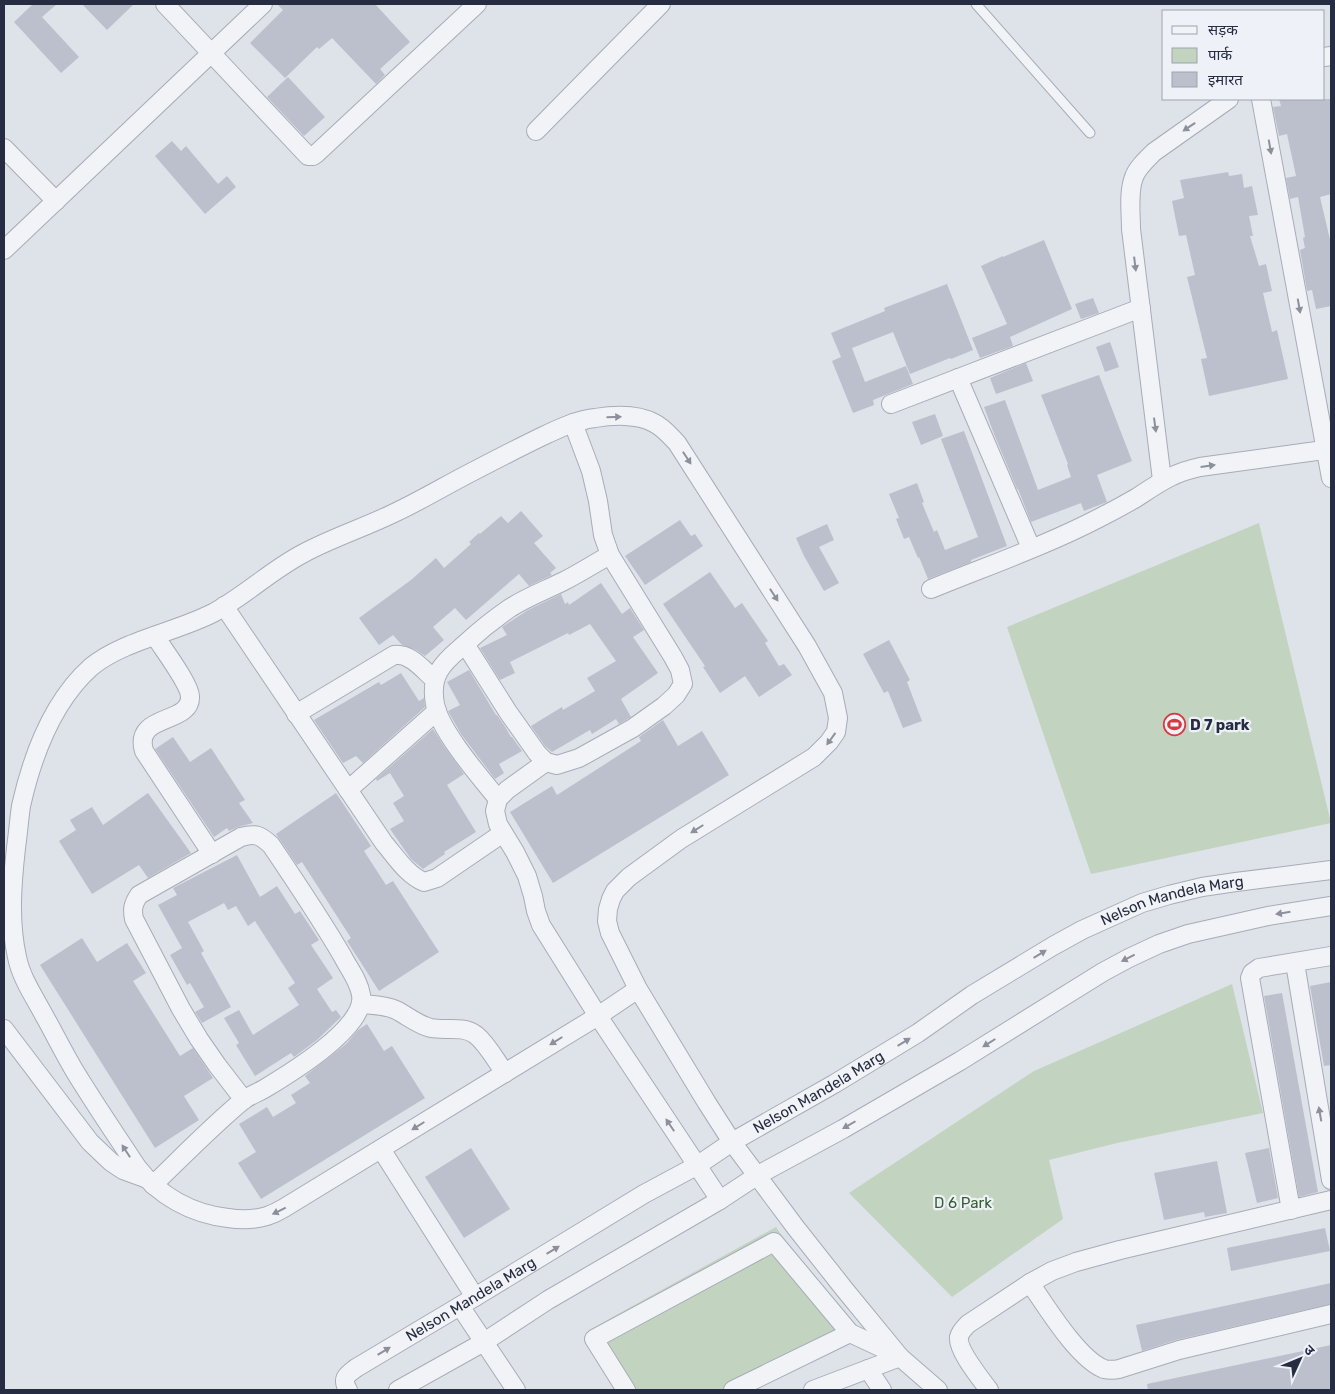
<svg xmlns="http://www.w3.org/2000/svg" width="1335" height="1394" font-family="Rubik,'Noto Sans Devanagari',sans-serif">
	<rect width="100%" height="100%" fill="#dee2e9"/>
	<path fill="#c2d4bf" d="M 1259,523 L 1331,823 L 1091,874 L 1007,627 Z
		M 1232,984 L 1263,1113 L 1117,1143 L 1049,1160 L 1063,1219 L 952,1297 L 849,1193 L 1034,1071 Z
		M 776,1227 L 854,1341 L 750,1390 L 626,1390 L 589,1330 Z"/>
	<path fill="#bbc0cc" d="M 33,4 L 57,4 L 42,17 L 79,57 L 61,73 L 14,22 Z
		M 82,4 L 134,4 L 107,30 Z
		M 277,4 L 375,4 L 410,42 L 380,69 L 385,75 L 376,84 L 332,38 L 319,49 L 317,47 L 285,78 L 250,43 L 283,10 Z
		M 288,77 L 325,117 L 304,136 L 267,97 Z
		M 1279,99 L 1331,99 L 1331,194 L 1320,197 L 1331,244 L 1331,306 L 1316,309 L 1312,290 L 1307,291 L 1300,250 L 1305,248 L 1303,238 L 1305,237 L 1298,197 L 1290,199 L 1286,178 L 1296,176 L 1287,134 L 1279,136 L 1273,107 L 1281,106 Z
		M 172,141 L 181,151 L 186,146 L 218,184 L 227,176 L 236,187 L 205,214 L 155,156 Z
		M 1228,172 L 1229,176 L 1242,174 L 1244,188 L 1252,186 L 1258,215 L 1249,216 L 1253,236 L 1250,236 L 1259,266 L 1266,264 L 1272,291 L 1263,293 L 1272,332 L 1277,330 L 1288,379 L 1209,396 L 1201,359 L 1207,358 L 1187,277 L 1195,275 L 1186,235 L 1179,236 L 1172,201 L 1184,198 L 1180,180 Z
		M 1044,240 L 1072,309 L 1010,337 L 1013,346 L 980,358 L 972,338 L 1007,324 L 981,266 L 1003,256 L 1003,257 Z
		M 947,284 L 973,350 L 951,359 L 950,358 L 910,374 L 893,332 L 852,348 L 865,382 L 906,366 L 913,384 L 873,400 L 874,405 L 853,413 L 832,361 L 841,357 L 831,333 L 885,311 L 884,308 Z
		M 1093,298 L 1099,313 L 1081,319 L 1075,304 Z
		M 1110,342 L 1119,367 L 1105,372 L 1096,347 Z
		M 1026,363 L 1033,381 L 996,394 L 990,378 Z
		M 1099,375 L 1132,461 L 1097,475 L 1107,502 L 1084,511 L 1081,503 L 1031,522 L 1018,489 L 1017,489 L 994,434 L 984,407 L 1005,400 L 1038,490 L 1071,477 L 1067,465 L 1068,464 L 1041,395 Z
		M 935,414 L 943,436 L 921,445 L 912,422 Z
		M 964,431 L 1007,546 L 971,560 L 971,562 L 928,579 L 919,557 L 918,558 L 909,537 L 904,539 L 896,519 L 899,518 L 889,494 L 917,483 L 924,502 L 922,503 L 934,532 L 937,530 L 945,550 L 978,537 L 941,439 Z
		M 521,511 L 543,536 L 534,543 L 556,568 L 550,573 L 552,575 L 529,586 L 519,574 L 466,620 L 455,608 L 433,627 L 444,640 L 425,656 L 416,650 L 402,645 L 393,635 L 379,645 L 359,618 L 411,580 L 436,558 L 444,568 L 471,544 L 469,542 L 479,533 L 480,534 L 501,516 L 508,523 Z
		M 680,520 L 691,536 L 695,534 L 703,546 L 645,585 L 625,556 Z
		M 827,524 L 834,540 L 819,547 L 839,583 L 824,591 L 804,556 L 796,538 Z
		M 710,572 L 735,608 L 742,603 L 768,641 L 765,643 L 779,666 L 784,664 L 792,675 L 759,697 L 745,676 L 720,693 L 703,667 L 705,666 L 663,604 Z
		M 601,583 L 622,614 L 630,608 L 644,630 L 633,637 L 658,673 L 621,699 L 631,717 L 619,724 L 616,719 L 592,734 L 590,730 L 552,752 L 545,746 L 531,726 L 562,707 L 563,710 L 595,691 L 587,678 L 616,661 L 590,624 L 569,635 L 568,633 L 510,662 L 515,673 L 500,680 L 480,648 L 507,635 L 502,627 L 528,610 L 561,594 L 565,604 L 568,602 L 569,605 Z
		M 889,640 L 910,680 L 907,682 L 922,721 L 903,728 L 888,691 L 884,693 L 863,654 Z
		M 469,670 L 496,715 L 497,715 L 504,725 L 511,737 L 512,737 L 522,751 L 499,764 L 504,773 L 495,779 L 461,734 L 448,711 L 460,705 L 447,682 Z
		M 401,673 L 419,701 L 424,698 L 425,707 L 363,763 L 356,756 L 343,763 L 314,720 L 379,682 L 381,685 Z
		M 663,720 L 678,746 L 702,731 L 729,775 L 553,883 L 510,812 L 552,786 L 557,795 L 641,741 L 639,737 Z
		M 433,729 L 444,746 L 464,774 L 447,785 L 476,832 L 444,852 L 445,854 L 423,869 L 411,859 L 390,829 L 404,821 L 393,803 L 404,796 L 390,773 L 377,781 L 376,779 Z
		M 173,737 L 190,762 L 211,748 L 245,800 L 239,803 L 253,823 L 238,827 L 229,831 L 227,828 L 214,837 L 155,749 Z
		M 148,793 L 191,853 L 148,878 L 139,865 L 92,894 L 59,841 L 76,830 L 70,820 L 92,807 L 103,825 Z
		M 336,793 L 371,846 L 364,851 L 386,885 L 393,881 L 439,952 L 379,991 L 347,941 L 351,938 L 302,862 L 297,865 L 276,834 Z
		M 237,855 L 260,897 L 277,886 L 295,914 L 300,911 L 319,940 L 311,945 L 333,978 L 317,989 L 332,1012 L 336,1010 L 341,1017 L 317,1040 L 294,1057 L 291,1053 L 255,1076 L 236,1045 L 239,1043 L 224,1018 L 239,1010 L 253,1035 L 299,1005 L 288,988 L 295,983 L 255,921 L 248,926 L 236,906 L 228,910 L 224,903 L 188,922 L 204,951 L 201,953 L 231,1007 L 202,1023 L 195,1012 L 204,1007 L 190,983 L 187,985 L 170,955 L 182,948 L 158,905 L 177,895 L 173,888 Z
		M 82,938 L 97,962 L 127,943 L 146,973 L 133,981 L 180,1056 L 193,1048 L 213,1078 L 184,1096 L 199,1120 L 155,1148 L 40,965 Z
		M 1331,982 L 1331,1065 L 1324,1066 L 1310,986 Z
		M 1282,993 L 1318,1192 L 1299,1197 L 1264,996 Z
		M 367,1024 L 384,1051 L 392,1046 L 425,1098 L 261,1199 L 238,1163 L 256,1152 L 239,1124 L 267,1107 L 273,1117 L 296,1103 L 291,1095 L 310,1083 L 305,1076 L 331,1056 L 347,1043 L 358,1030 Z
		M 471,1148 L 510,1209 L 464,1238 L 425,1177 Z
		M 1269,1148 L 1278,1198 L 1257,1203 L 1245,1153 Z
		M 1217,1161 L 1227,1213 L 1205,1217 L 1204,1212 L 1164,1220 L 1154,1173 Z
		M 1325,1228 L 1330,1251 L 1231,1271 L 1227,1248 Z
		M 1331,1283 L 1331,1304 L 1176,1340 L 1142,1351 L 1136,1325 Z
		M 1331,1345 L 1331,1390 L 1148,1390 L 1147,1384 Z"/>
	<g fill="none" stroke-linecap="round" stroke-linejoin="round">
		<defs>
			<path id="lane" d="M 976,4 L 1090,133"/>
			<g id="street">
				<path d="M 165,4 L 308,156 L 313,156 L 316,154 L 477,4"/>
				<path d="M 1324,57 L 1331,56"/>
				<path d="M 1261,99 L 1331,478"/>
				<path d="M 536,131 L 661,4"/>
				<path d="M 4,148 L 56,201"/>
				<path d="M 4,250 L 263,4"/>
				<path d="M 958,378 L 1031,548"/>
				<path d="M 891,404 L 1141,308"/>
				<path d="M 1162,480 L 1131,229 C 1131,213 1128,192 1134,177 C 1137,168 1147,159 1154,152 L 1229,99"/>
				<path d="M 931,589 C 987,566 1045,546 1099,518 C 1111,512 1124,505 1136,498 C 1159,483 1172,473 1200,467 L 1331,449"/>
				<path d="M 224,606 L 384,843 C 396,857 407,875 424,882 L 437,878 L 503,833"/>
				<path d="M 155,636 C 163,649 189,683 190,696 C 192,725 133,713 144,751 L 212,854"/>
				<path d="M 465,644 L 508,712 L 537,753 L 546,762 L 557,765 L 579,758 L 633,728 L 664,706 L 676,695 L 683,684 L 680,670 L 673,657 L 610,555 L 603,535 L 598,501 L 591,471 L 573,423"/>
				<path d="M 296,714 L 394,655 C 411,653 423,670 435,680"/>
				<path d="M 546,762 L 507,790 L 498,799 L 495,811 L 498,824 L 515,852 L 527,876 L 533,896 L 536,911 L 541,925 L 598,1016 L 720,1200"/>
				<path d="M 348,790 L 437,711"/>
				<path d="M 498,799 C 480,777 440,731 435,704 C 433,693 433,681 439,671 C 445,660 456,652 465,644 C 479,631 494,619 510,608 C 527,597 546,590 564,581 C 580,573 595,563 610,555"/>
				<path d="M 1295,963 L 1331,1180"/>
				<path d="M 638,989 L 598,1016 L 284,1208 C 279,1211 273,1214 267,1216 C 254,1220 241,1220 228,1218 C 192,1214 159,1196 137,1167 C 116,1135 94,1103 74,1070 C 64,1053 55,1035 45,1017 C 35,998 21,978 17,957 C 9,921 12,884 16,848 C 18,834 19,820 21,806 C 32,757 53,701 91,667 C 122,641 176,632 213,613 C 245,596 271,570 304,553 C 332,538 363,528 392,514 C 418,502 443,487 468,474 C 493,461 518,448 543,436 C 560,428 577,420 595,418 C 613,415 638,414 654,423 C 663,427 670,436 677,443 L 807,646 L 833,693 L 838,718 L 836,732 L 829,742 L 814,757 L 681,839 L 629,877 L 615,891 L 611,899 L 608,909 L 607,921 L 610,933 L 638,989 L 707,1103 L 732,1142 L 796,1228 L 845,1290 L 900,1357 L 938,1390"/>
				<path d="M 362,1004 C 373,1005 386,1005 396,1010 C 408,1016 418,1025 431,1028 C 447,1031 462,1025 476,1035 C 488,1045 496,1061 505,1073"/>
				<path d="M 4,1029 L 90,1142 L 111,1162 L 123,1170 L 145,1178"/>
				<path d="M 381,1149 L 475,1297"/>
				<path d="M 153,1185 C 182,1157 210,1128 241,1102 C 248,1096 257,1093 264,1089 C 289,1074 367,1027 361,995 C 359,981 349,969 343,957 C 321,919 296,882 271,845 C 260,835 256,833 241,837 L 139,895 C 133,904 132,909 134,919 L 181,1009 L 199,1039 L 217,1065 L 244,1100"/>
				<path d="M 1291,1210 L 1250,978 L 1252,973 L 1259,968 L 1331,956"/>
				<path d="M 1030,1283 C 1046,1306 1078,1359 1104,1369 C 1109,1370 1114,1370 1119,1369 L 1179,1350 L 1331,1314"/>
				<path d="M 460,1306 L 516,1390"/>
				<path d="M 868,1369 L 882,1390"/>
				<path id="s1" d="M 348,1390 C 341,1378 347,1375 356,1368 L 475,1297 L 644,1194 L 698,1165 L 732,1142 L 834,1084 L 918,1033 L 972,995 L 1053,946 L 1082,930 L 1142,903 L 1169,895 L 1202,887 L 1236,882 L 1331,870"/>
				<path d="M 398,1390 L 484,1342 L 548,1300 L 720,1200 L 758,1175 L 843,1129 L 960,1061 L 1103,972 L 1129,958 L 1159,944 L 1188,934 L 1268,916 L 1331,906"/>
				<path d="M 626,1390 L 594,1339 L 774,1242 L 850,1333 L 895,1354"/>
				<path d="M 733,1390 L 850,1333"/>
				<path d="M 813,1390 L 900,1357"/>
				<path d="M 989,1390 C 981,1379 957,1350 959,1337 C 960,1332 964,1328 968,1324 L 1030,1283 L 1052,1271 L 1076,1262 L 1120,1250 L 1331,1200"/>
			</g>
		</defs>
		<use href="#lane" stroke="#a7acb7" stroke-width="11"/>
		<use href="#street" stroke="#a7acb7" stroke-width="20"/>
		<use href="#lane" stroke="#f1f3f7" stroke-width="9"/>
		<use href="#street" stroke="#f1f3f7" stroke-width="18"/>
	</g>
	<defs><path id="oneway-solid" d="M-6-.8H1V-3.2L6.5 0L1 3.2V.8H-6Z" transform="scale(1.25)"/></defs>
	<g fill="#8c909c">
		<use href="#oneway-solid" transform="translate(1189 127) rotate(146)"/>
		<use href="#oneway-solid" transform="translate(1270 147) rotate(80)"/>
		<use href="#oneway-solid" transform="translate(1135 264) rotate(83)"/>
		<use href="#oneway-solid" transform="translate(1299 306) rotate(80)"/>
		<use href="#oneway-solid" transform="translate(614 417) rotate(-1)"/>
		<use href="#oneway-solid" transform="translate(1155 425) rotate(82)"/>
		<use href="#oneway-solid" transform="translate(687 458) rotate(57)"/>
		<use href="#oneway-solid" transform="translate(1208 466) rotate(-8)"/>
		<use href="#oneway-solid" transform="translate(774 595) rotate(57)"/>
		<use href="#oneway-solid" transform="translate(831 739) rotate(126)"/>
		<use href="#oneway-solid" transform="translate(697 829) rotate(148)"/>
		<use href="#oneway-solid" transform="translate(1283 913) rotate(171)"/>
		<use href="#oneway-solid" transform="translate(1040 954) rotate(-31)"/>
		<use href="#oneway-solid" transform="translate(1128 958) rotate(153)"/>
		<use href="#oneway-solid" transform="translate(556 1041) rotate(148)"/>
		<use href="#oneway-solid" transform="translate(904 1042) rotate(-31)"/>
		<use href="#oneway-solid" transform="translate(989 1043) rotate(148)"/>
		<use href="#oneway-solid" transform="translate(1320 1114) rotate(-100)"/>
		<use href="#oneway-solid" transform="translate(670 1125) rotate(-124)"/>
		<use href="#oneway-solid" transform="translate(849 1125) rotate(150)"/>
		<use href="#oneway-solid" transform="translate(418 1126) rotate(148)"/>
		<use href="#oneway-solid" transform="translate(126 1151) rotate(-123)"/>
		<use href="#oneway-solid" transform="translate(279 1211) rotate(154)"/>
		<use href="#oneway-solid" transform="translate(553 1250) rotate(-31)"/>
		<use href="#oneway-solid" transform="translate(384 1351) rotate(-31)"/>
	</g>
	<defs>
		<symbol id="stadium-ring" viewBox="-11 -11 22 22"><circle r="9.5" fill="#eef1f7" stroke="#da3841" stroke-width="1.5"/><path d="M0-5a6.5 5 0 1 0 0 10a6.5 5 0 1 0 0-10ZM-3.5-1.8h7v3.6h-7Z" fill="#da3841"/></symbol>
	</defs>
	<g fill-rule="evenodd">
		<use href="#stadium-ring" x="1162" y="712" width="25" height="25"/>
	</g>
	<g text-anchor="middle" stroke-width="4.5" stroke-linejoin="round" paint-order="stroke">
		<g font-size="15" font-weight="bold" fill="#262d42" stroke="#eef1f7" text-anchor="start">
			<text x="1190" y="730">D 7 park</text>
		</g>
		<g font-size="15" fill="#262d42" stroke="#eef1f7">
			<text dy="5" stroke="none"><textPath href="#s1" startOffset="971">Nelson Mandela Marg</textPath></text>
			<text dy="5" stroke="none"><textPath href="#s1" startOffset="566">Nelson Mandela Marg</textPath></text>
			<text dy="5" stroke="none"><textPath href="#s1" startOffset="161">Nelson Mandela Marg</textPath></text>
		</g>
		<g font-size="15" fill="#365f32" stroke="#eef1f7">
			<text x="963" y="1208">D 6 Park</text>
		</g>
	</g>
	<rect width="1335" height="1394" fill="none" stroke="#262d42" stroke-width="10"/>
	<rect x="1162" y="10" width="162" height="90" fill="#eef1f7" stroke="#9ea3af"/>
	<rect x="1172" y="26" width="25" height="8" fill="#f1f3f7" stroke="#9ea3af"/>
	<text x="1208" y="35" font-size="15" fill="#262d42">सड़क</text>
	<rect x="1172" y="48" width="25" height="15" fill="#c2d4bf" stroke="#9ea3af"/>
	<text x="1208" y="60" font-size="15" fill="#262d42">पार्क</text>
	<rect x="1172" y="72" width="25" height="15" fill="#bbc0cc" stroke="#9ea3af"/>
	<text x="1208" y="85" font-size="15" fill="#262d42">इमारत</text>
	<g transform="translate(1300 1359) rotate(46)" stroke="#eef1f7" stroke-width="4" paint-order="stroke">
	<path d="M0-4L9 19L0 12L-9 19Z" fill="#262d42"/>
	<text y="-8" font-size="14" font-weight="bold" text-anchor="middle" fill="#262d42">उ</text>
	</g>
</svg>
